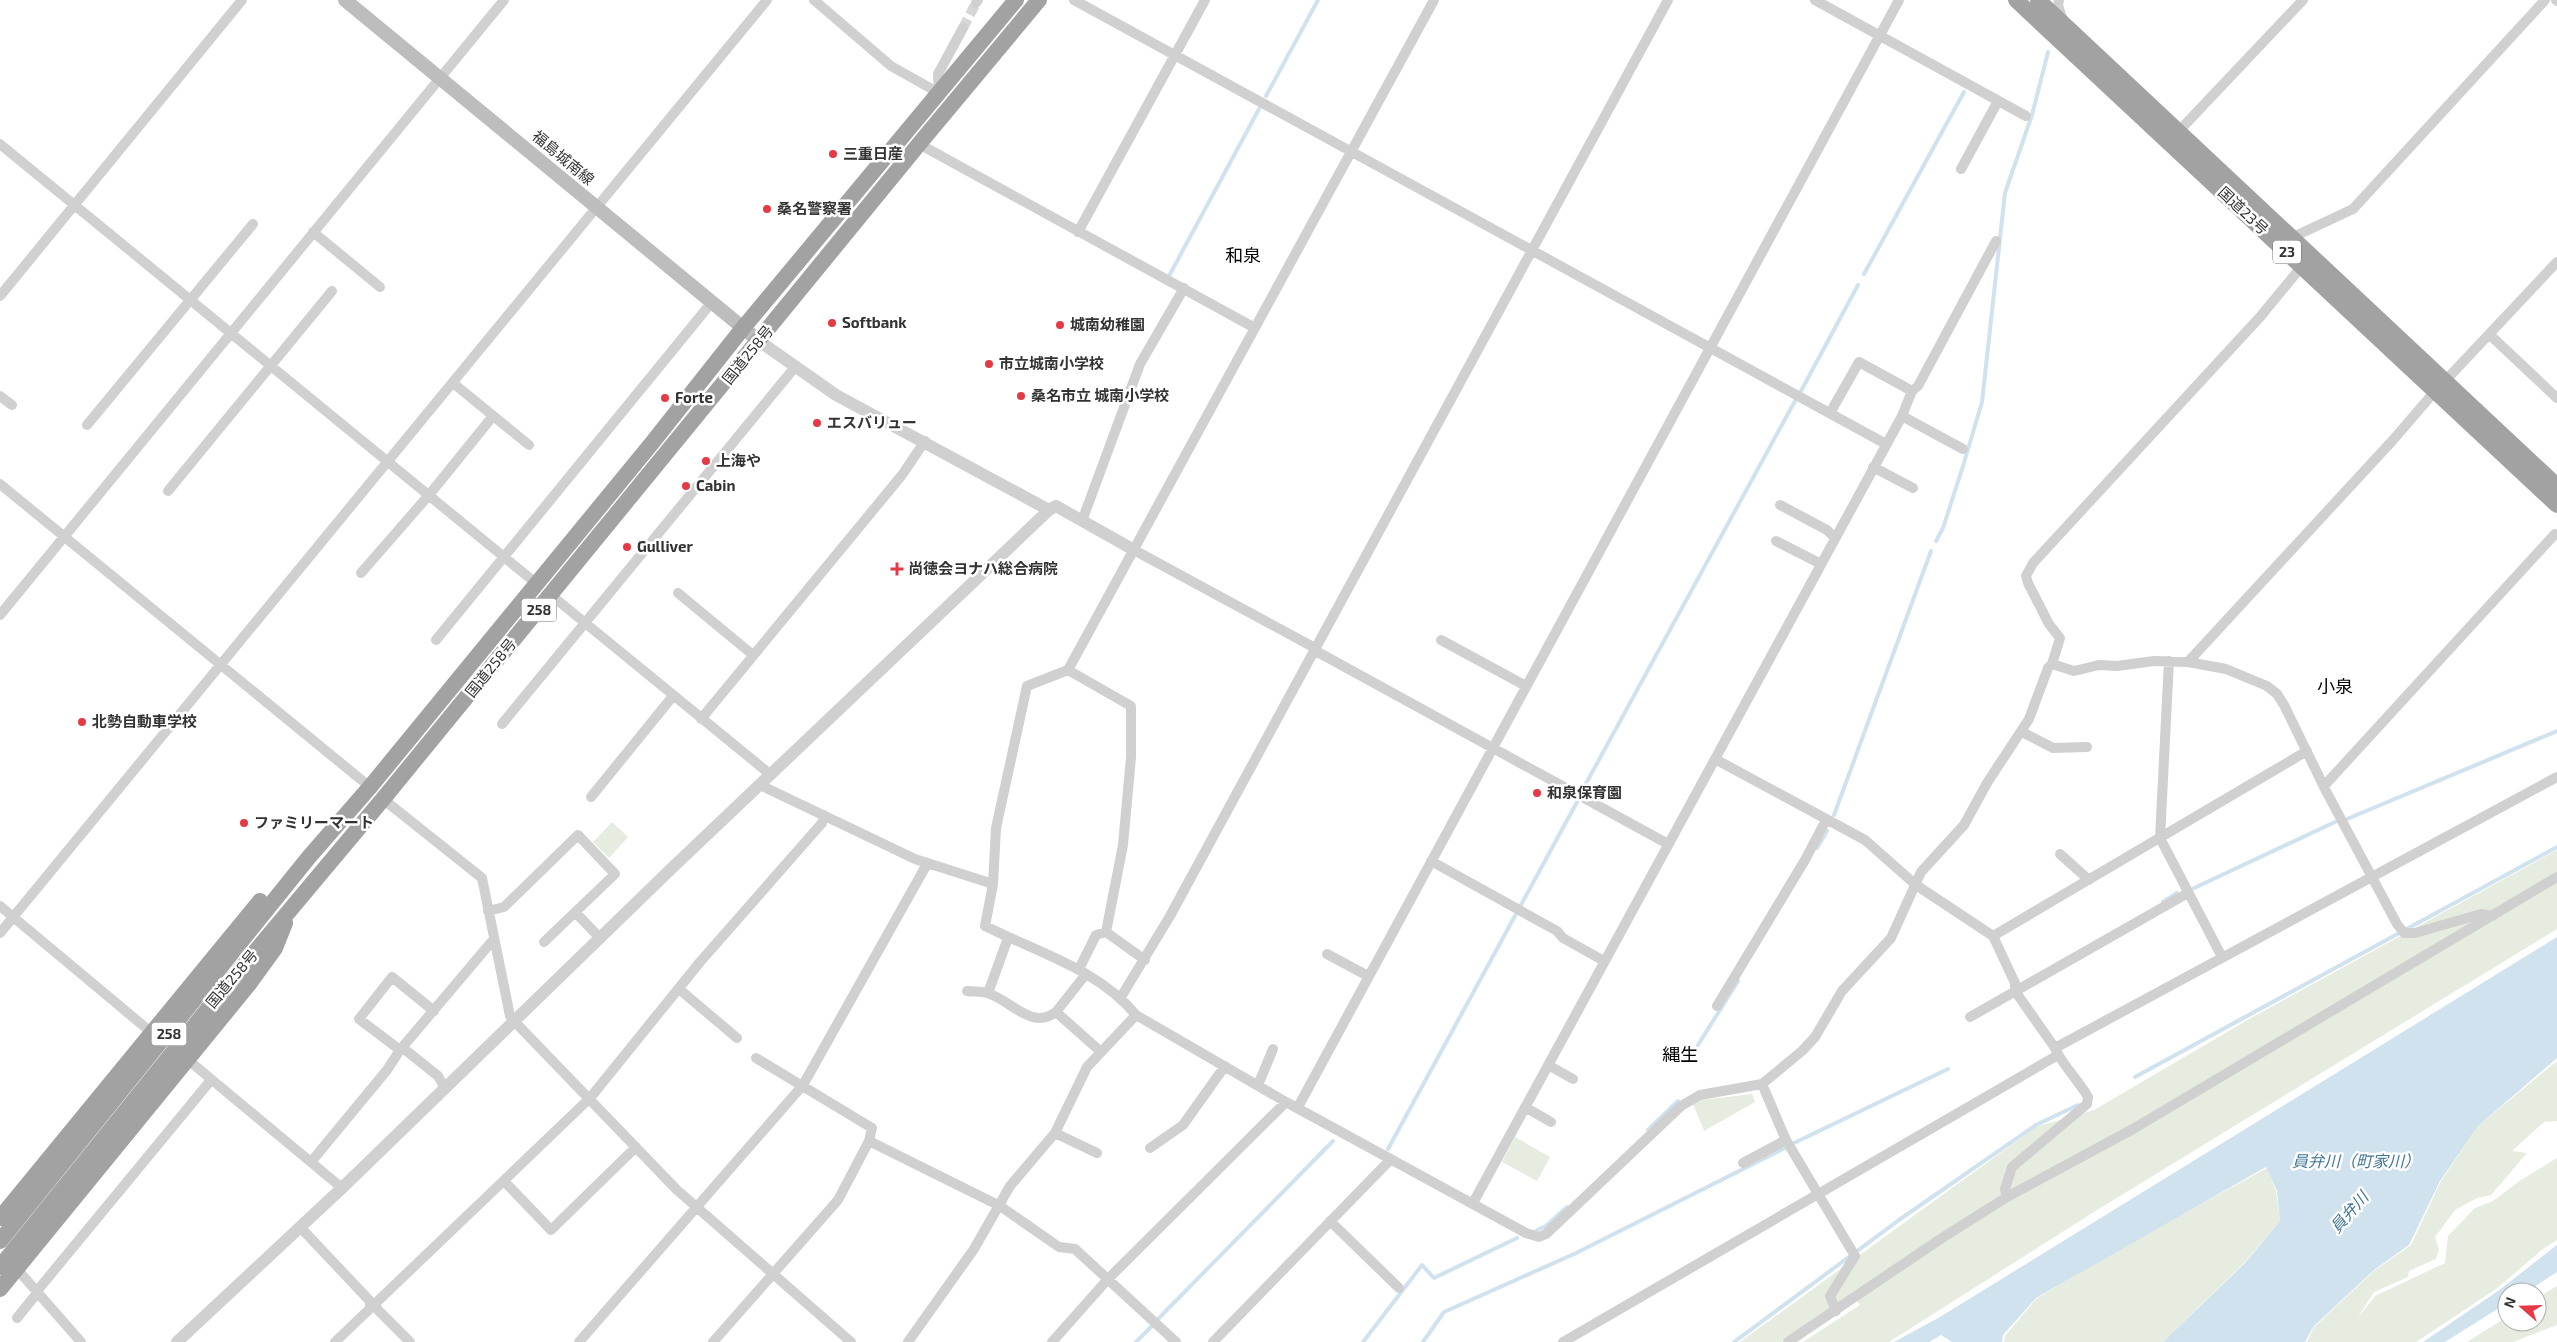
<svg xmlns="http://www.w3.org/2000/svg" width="2557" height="1342" font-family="'Exo 2','Noto Sans JP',sans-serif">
	<rect width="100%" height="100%" fill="#fff"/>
	<path fill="#e6ecdf" d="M 612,822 L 628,837 L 609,858 L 593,842 Z
		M 2557,850 L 2557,929 L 2097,1210 L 1889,1342 L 1803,1342 L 1860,1305 L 1854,1297 L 1781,1342 L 1740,1342 L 2036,1127 L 2094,1110 L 2251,1018 Z
		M 2557,1061 L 2557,1121 L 2544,1122 L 2512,1151 L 2527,1153 L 2491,1195 L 2477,1198 L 2455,1210 L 2435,1237 L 2439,1250 L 2436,1259 L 2409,1271 L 2408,1277 L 2374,1292 L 2357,1319 L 2375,1296 L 2445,1263 L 2448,1236 L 2475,1208 L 2493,1201 L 2521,1180 L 2557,1158 L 2557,1240 L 2543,1249 L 2496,1289 L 2416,1342 L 2307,1342 L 2313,1328 L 2374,1271 L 2411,1245 L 2441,1181 L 2478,1126 Z
		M 1752,1094 L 1755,1102 L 1704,1131 L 1693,1104 L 1702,1100 Z
		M 1515,1137 L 1550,1157 L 1537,1181 L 1502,1162 Z
		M 2267,1168 L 2276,1191 L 2280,1221 L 2245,1262 L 2163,1342 L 2004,1342 L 2005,1336 L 2036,1299 L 2121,1248 Z
		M 2557,1286 L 2557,1325 L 2513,1342 L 2467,1342 L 2507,1317 L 2507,1322 L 2537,1322 L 2537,1298 Z"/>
	<path fill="#cfe2ee" d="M 2557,937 L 2557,1058 L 2478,1126 L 2440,1181 L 2409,1245 L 2374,1270 L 2313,1327 L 2305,1342 L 2163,1342 L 2245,1263 L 2280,1221 L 2277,1191 L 2266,1167 L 2036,1298 L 2003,1335 L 2002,1342 L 1952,1342 L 1941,1335 L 1929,1342 L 1894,1342 L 1940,1317 Z
		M 2557,1245 L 2557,1272 L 2526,1292 L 2507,1292 L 2507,1303 L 2445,1342 L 2423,1342 L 2498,1291 Z"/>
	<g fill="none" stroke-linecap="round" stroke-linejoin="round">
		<path stroke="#cfe2ee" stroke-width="4" d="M 1266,96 L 1318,0
			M 1864,274 L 1964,92
			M 1169,276 L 1259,109
			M 1801,391 L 1858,285
			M 1936,541 L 1943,528 L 1963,466 L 1982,402 L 2005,193 L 2032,115 L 2048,52
			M 1583,789 L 1795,401
			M 1834,815 L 1931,551
			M 2347,819 L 2557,731
			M 1817,848 L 1827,831
			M 2192,889 L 2335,822
			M 2163,902 L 2177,893
			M 1698,1045 L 1738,981
			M 2135,1077 L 2557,847
			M 1648,1130 L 1678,1101
			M 1794,1143 L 1948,1069
			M 1388,1149 L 1577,802
			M 1537,1230 L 1546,1226 L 1567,1207
			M 1158,1319 L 1333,1141
			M 1136,1342 L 1152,1326
			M 1363,1342 L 1422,1265 L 1434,1278 L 1517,1238
			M 1423,1342 L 1444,1312 L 1574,1254 L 1785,1148
			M 1734,1342 L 1899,1220 L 2036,1125 L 2078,1105"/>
		<path stroke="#d6d6d6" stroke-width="10" stroke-dasharray="10 5" stroke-linecap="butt" d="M 963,28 L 976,3"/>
		<path stroke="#d0d0d0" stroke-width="10" d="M 814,0 L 891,66 L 939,93
			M 1074,0 L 1886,444
			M 1434,0 L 1068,670 L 1027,686 L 996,828 L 993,884 L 985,926 C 1037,952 1098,969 1136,1015 L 1286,1102 L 1526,1233 L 1539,1237 L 1546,1234 L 1681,1106 L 1700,1095 L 1762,1084 L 1802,1051 L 1815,1037 L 1842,991 L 1891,938 L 1921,872 L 1964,825 L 1987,783 L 2029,719 L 2048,668 L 2052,664
			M 1815,0 L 2026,116
			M 2059,0 L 2058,5 L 2063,21
			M 2556,0 L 2557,1
			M 976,3 L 978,0
			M 939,93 L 938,74 L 963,28
			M 2178,132 L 2303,0
			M 0,144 L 537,584
			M 919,144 L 1255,328
			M 1961,169 L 1998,101
			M 313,232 L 380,287
			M 1078,232 L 1205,0
			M 2291,238 L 2353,209 L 2545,0
			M 2302,266 L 2260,317 L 2033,563 L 2026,576 L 2028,583 L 2049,624 L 2060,638 L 2052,664 L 2074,671 L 2099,665 L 2117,666 L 2154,661 L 2188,662 L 2226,669 L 2267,686 L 2277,694 L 2284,705 L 2326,791 L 2397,924 L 2404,933 L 2415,933 L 2481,914 L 2493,916
			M 0,296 L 242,0
			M 2490,335 L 2557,398
			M 2445,381 L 2557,262
			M 453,383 L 529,445
			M 0,396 L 12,405
			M 1830,413 L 1859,362 L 1912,391
			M 1902,416 L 1963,449
			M 87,425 L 253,224
			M 1873,467 L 1913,488
			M 0,484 L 370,787
			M 168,491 L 332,291
			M 1780,505 L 1827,530 L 1835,538
			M 1082,521 L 1140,364 L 1184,288
			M 1776,541 L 1821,564
			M 1134,550 L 1315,648
			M 361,573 L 429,495 L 493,416
			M 678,593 L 753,655
			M 551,595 L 771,775
			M 0,615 L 504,0
			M 436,640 L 712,302
			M 1441,640 L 1526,686
			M 1314,650 L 1668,844
			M 2169,661 L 2160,838 L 2222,957
			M 2188,662 L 2393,440 L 2436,390
			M 1068,670 L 1131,706 L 1131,757 L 1123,845 L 1106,932
			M 701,719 L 902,475 L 925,441
			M 502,724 L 795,367
			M 2022,732 L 2053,748 L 2087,747
			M 1715,759 L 1865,840 L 1916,885 L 1993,936 L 2015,983 L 2015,991 L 2055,1048 C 2061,1063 2079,1081 2088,1097 L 2087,1104 L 2012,1167 L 2005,1189 L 2007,1197
			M 760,785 L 915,859 L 993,884
			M 2324,786 L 2555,534
			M 591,797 L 673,696
			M 383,799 L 482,878 L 510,1016 L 514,1021 L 677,1190 L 851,1342
			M 2060,854 L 2089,880
			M 1431,861 L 1557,931 L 1563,938 L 1604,961
			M 0,906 L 152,1033
			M 488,911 L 504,907 L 578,835 L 615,874 L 544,942
			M 575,912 L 600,938
			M 0,933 L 767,0
			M 1993,936 L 2307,751
			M 1327,954 L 1368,976
			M 1079,969 L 1096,935 L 1106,932 L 1145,960
			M 679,989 L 737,1038
			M 967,991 C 973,992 982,991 987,993 C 1010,999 1031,1031 1056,1012 L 1100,1051
			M 988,993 L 1008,938
			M 1121,997 L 1170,916 L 1668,0
			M 1717,1006 L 1805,860 L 1826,820
			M 1056,1012 L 1086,974
			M 1970,1017 L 2188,893
			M 403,1048 L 438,1076 L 445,1088
			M 2055,1048 L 2557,777
			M 400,1050 L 359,1019 L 392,977 L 434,1011
			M 187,1059 L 342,1188
			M 1548,1065 L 1573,1079
			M 1762,1084 L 1786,1140 L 1855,1256 L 1830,1296 L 1836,1311
			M 1258,1085 L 1273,1049
			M 1298,1107 L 1899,0
			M 1525,1107 L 1551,1122
			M 1055,1133 L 1097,1153
			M 869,1141 L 1000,1206 L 1059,1247 L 1075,1249 L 1176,1342
			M 1150,1148 L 1183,1125 L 1225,1066
			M 311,1162 L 387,1070 L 400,1050 L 494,939
			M 1743,1163 L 1786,1140
			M 504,1181 L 551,1230 L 636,1147
			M 1473,1203 L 1902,416 L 1912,391 L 1918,386 L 1996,241
			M 1330,1221 L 1399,1288
			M 300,1227 L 369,1300 L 371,1308
			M 17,1269 L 81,1342
			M 37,1291 L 211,1080
			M 376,1304 L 377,1309 L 410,1342
			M 17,1318 L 38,1292
			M 335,1342 L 590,1098 L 700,962 L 822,823 L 824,815
			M 579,1342 L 803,1085 L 927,864
			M 713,1342 L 838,1200 L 869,1141 L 872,1128 L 756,1058
			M 908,1342 L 974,1249 L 1010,1186 L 1055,1133 L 1087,1067 L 1136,1015
			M 1052,1342 L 1108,1279 L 1286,1102
			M 1213,1342 L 1391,1159
			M 1563,1342 L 2058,1055
			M 1788,1342 L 1942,1238 L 2007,1197 L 2133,1129 L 2557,877"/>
		<path stroke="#d0d0d0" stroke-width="12" d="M 759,341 L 836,395 L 1049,510 L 1056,506 L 1134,550
			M 177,1342 L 342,1188 L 672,868 L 1049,510"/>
		<path stroke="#bdbdbd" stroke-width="14" d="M 345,0 L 759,341"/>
		<path stroke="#a2a2a2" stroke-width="16" d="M 2016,0 L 2557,505
			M 2038,0 L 2557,486
			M 0,1218 L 260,901
			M 0,1241 L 309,857 L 370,787 L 652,443 L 743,328 L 1016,0
			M 0,1267 L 228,984 L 383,799 L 919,144 L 1039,0
			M 0,1289 L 249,984 L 275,948 L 285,923"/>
	</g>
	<g fill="#e63946" stroke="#fff" stroke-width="2">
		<circle cx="833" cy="154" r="5"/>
		<circle cx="767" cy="209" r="5"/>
		<circle cx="832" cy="323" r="5"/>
		<circle cx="1060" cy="325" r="5"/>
		<circle cx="989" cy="364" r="5"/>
		<circle cx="1021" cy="396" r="5"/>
		<circle cx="665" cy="398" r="5"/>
		<circle cx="817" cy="423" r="5"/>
		<circle cx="706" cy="461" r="5"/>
		<circle cx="686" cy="486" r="5"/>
		<circle cx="627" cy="547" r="5"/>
		<path d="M894.5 561.5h5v5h5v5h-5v5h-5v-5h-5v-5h5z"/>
		<circle cx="82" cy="722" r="5"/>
		<circle cx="1537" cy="793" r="5"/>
		<circle cx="244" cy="823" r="5"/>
	</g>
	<g text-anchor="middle" stroke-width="5" stroke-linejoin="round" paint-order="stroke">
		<g fill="#fff" stroke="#707070" stroke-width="1">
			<rect x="2273" y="240.5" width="28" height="23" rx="4"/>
			<rect x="521.5" y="598.5" width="35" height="23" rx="4"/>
			<rect x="151.5" y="1022.5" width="35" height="23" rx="4"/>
		</g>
		<g font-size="14" font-weight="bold" fill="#333">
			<text x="2287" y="257">23</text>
			<text x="539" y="615">258</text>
			<text x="169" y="1039">258</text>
		</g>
		<g font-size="15" font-weight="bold" fill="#333" stroke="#fff" text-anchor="start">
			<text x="843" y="159">三重日産</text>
			<text x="777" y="214">桑名警察署</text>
			<text x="842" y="328">Softbank</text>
			<text x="1070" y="330">城南幼稚園</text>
			<text x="999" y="369">市立城南小学校</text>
			<text x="1031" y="401">桑名市立 城南小学校</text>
			<text x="675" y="403">Forte</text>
			<text x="827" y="428">エスバリュー</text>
			<text x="716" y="466">上海や</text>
			<text x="696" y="491">Cabin</text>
			<text x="637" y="552">Gulliver</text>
			<text x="908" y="574">尚徳会ヨナハ総合病院</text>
			<text x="92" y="727">北勢自動車学校</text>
			<text x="1547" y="798">和泉保育園</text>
			<text x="254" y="828">ファミリーマート</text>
		</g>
		<g font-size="15" fill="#333" stroke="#fff">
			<text transform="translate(563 158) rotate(40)" y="5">福島城南線</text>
			<text transform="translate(2243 211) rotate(43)" y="5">国道23号</text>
			<text transform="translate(748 355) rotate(-51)" y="5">国道258号</text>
			<text transform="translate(491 668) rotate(-51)" y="5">国道258号</text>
			<text transform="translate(232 979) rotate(-50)" y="5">国道258号</text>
		</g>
		<g font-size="16" font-style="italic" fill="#3f7597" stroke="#fff">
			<text x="2356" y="1167">員弁川（町家川）</text>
			<text transform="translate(2349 1212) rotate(-49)" y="6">員弁川</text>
		</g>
		<g font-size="18" fill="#000" stroke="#fff">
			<text x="1243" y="262">和泉</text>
			<text x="2335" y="693">小泉</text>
			<text x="1680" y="1061">縄生</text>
		</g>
	</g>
	<g transform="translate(2522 1307) rotate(290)"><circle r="24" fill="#ffffff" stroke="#adadad"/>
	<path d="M0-4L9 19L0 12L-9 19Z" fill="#e63946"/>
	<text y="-8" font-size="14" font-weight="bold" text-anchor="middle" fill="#333333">N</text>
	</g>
</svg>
